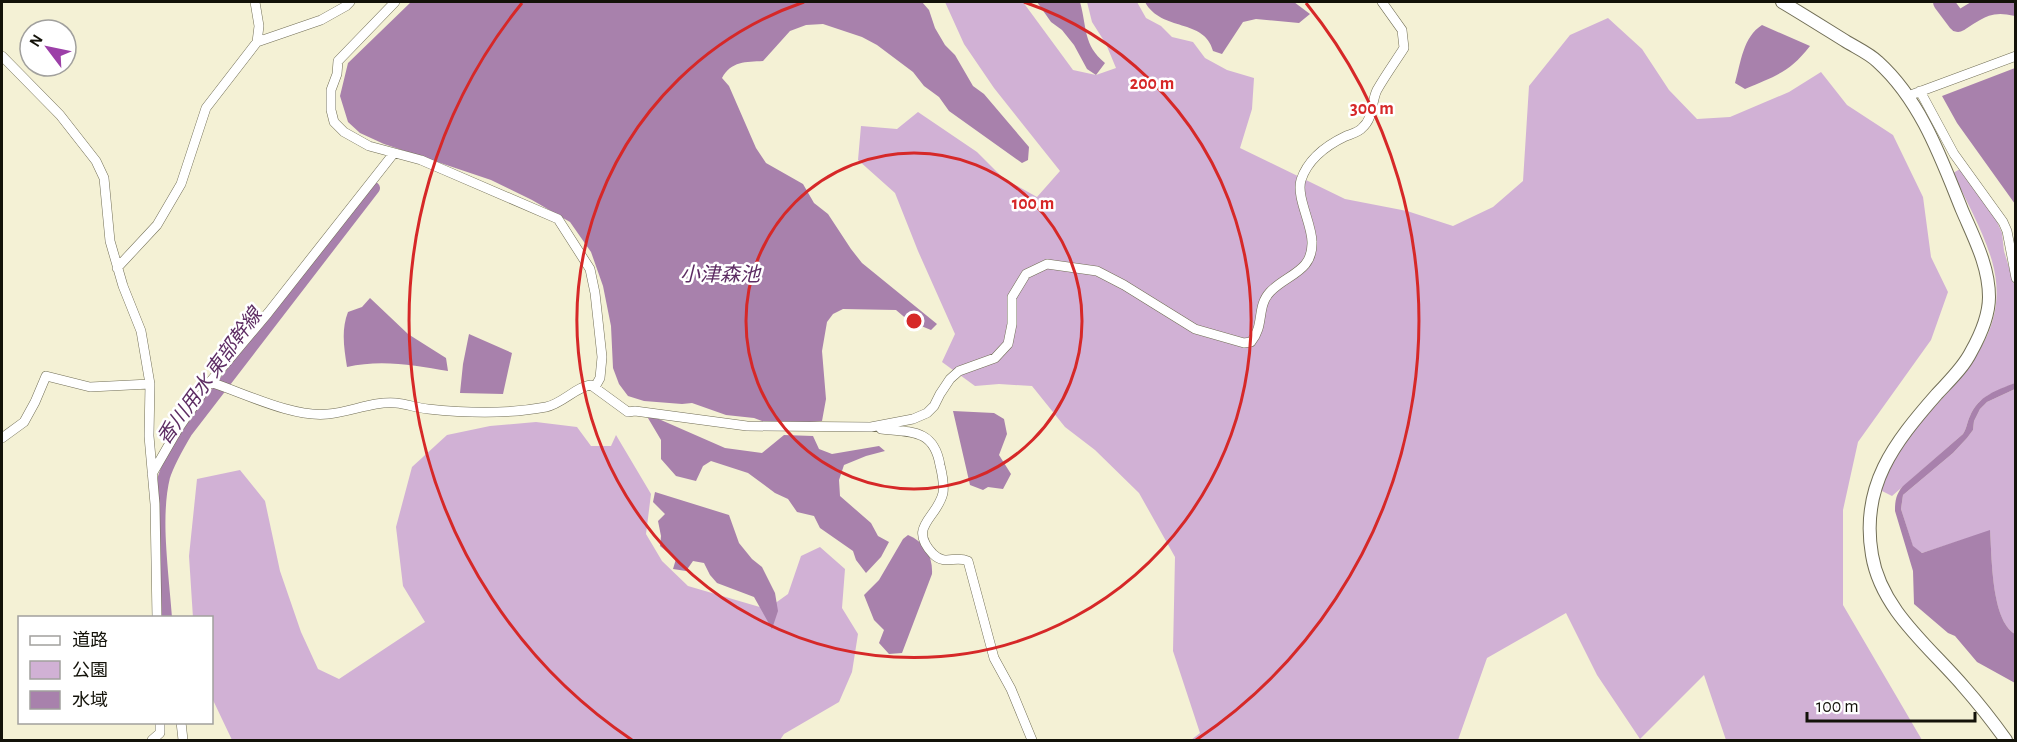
<svg xmlns="http://www.w3.org/2000/svg" width="2017" height="742" font-family="'Alegreya Sans','Noto Sans JP',sans-serif">
	<rect width="100%" height="100%" fill="#f4f1d5"/>
	<path fill="#d1b1d5" d="M 945,2 L 1023,2 L 1073,70 L 1096,75 L 1116,68 L 1106,44 L 1092,22 L 1087,2 L 1137,2 L 1146,18 L 1161,26 L 1172,37 L 1193,42 L 1205,58 L 1227,70 L 1254,78 L 1252,109 L 1240,148 L 1345,199 L 1407,211 L 1453,226 L 1493,207 L 1523,181 L 1529,86 L 1570,35 L 1608,18 L 1642,49 L 1669,90 L 1697,119 L 1730,117 L 1789,92 L 1821,72 L 1847,105 L 1893,135 L 1923,197 L 1931,257 L 1948,292 L 1931,340 L 1858,442 L 1843,510 L 1843,605 L 1922,740 L 1726,740 L 1704,675 L 1640,739 L 1597,675 L 1566,613 L 1487,658 L 1458,740 L 1191,740 L 1200,733 L 1173,651 L 1175,557 L 1139,493 L 1095,450 L 1065,427 L 1032,386 L 999,384 L 975,386 L 942,362 L 955,334 L 918,251 L 895,193 L 858,160 L 861,126 L 897,129 L 918,112 L 977,152 L 1003,178 L 1037,197 L 1060,171 L 994,88 L 964,44 Z
		M 1960,169 L 1995,217 L 2002,233 L 2004,251 L 2015,287 L 2015,383 C 1997,391 1978,396 1970,416 C 1967,422 1967,428 1963,434 L 1892,496 L 1880,490 C 1887,473 1894,456 1906,441 C 1947,386 2015,341 1992,261 C 1983,230 1966,201 1953,173 Z
		M 2015,389 L 2015,634 C 1991,620 1992,557 1990,531 L 1922,553 L 1913,547 L 1901,509 L 1903,495 L 1953,453 L 1967,438 L 1973,430 L 1974,421 L 1980,409 L 1987,402 Z
		M 536,422 L 577,427 L 591,446 L 611,446 L 616,435 L 651,494 L 646,534 L 662,561 L 688,586 L 767,609 L 788,594 L 801,556 L 820,547 L 845,569 L 842,608 L 858,634 L 852,672 L 839,702 L 784,734 L 780,740 L 232,740 L 212,698 L 212,618 L 193,618 L 189,556 L 197,479 L 240,470 L 265,501 L 280,571 L 301,632 L 318,669 L 339,679 L 425,622 L 403,586 L 396,527 L 412,467 L 447,435 L 490,426 Z"/>
	<path fill="#a881ac" d="M 411,2 L 922,2 L 929,10 L 935,28 L 945,45 L 955,55 L 973,86 L 984,94 L 1029,147 L 1028,160 L 1022,163 L 949,111 L 939,97 L 924,86 L 913,72 L 877,45 L 862,37 L 823,24 L 806,25 L 790,31 L 763,61 C 746,62 731,61 722,78 L 729,86 L 756,148 L 766,163 L 803,184 L 814,203 L 828,214 L 851,249 L 862,263 L 937,324 L 931,330 L 909,321 L 896,310 L 843,309 L 833,314 L 827,322 L 822,351 L 826,399 L 822,421 L 773,425 L 754,418 L 726,415 L 692,403 L 682,404 L 644,401 L 628,396 L 619,384 L 613,368 L 611,326 L 603,286 L 591,252 L 570,222 L 532,200 L 491,180 L 384,144 L 360,133 L 348,122 L 340,96 L 348,63 Z
		M 1037,2 L 1080,2 C 1087,27 1083,45 1105,63 L 1096,75 L 1087,69 L 1074,45 L 1062,30 L 1051,22 Z
		M 1145,2 L 1294,2 L 1310,14 L 1299,23 L 1256,19 L 1243,22 L 1222,54 L 1213,51 C 1205,18 1161,32 1145,2 Z
		M 1762,25 L 1810,46 C 1789,73 1775,76 1745,89 L 1735,83 C 1741,62 1743,37 1762,25 Z
		M 2015,68 L 2016,68 L 2015,204 L 1957,123 L 1942,96 Z
		M 370,298 L 408,334 L 446,358 L 448,371 C 415,365 380,359 347,367 C 344,348 341,330 348,312 L 362,307 Z
		M 469,334 L 512,353 L 503,394 L 460,393 L 463,364 Z
		M 2015,383 L 2015,389 L 1987,402 L 1980,409 L 1974,421 L 1973,430 L 1967,438 L 1953,453 L 1903,495 L 1901,509 L 1913,546 L 1922,553 L 1990,530 C 1992,556 1991,620 2015,634 L 2015,683 L 1977,662 L 1955,636 L 1948,633 L 1914,604 L 1913,571 L 1895,511 C 1895,501 1896,494 1903,486 L 1963,434 C 1967,428 1967,422 1970,416 C 1978,396 1997,390 2015,383 Z
		M 953,411 L 994,413 L 1004,419 L 1007,434 L 999,455 L 1011,474 L 1003,489 L 988,487 L 983,490 L 970,485 Z
		M 645,413 L 725,448 L 762,453 L 784,435 L 813,436 L 819,449 L 832,454 L 879,446 L 885,451 L 866,456 L 844,465 L 839,480 L 840,496 L 871,523 L 878,536 L 889,542 L 881,557 L 866,573 L 856,560 L 853,551 L 820,528 L 814,516 L 797,512 L 788,499 L 775,493 L 748,473 L 711,461 L 703,466 L 696,481 L 676,476 L 661,459 L 661,440 Z
		M 655,492 L 729,515 L 739,543 L 752,559 L 762,567 L 775,593 L 778,611 L 772,629 L 754,597 L 717,583 L 710,575 L 704,563 L 693,561 L 686,571 L 673,569 L 676,559 L 660,546 L 661,536 L 658,521 L 665,514 L 653,502 Z
		M 908,535 C 925,542 933,557 932,574 L 902,653 L 889,654 L 879,643 L 884,630 L 874,620 L 864,595 L 879,580 L 903,539 Z"/>
	<g fill="none" stroke-linecap="round" stroke-linejoin="round">
		<path stroke="#a881ac" stroke-width="12" d="M 166,618 C 163,576 154,517 164,477 C 169,461 178,446 187,431 L 374,188"/>
		<path stroke="#a881ac" stroke-width="20" d="M 1943,2 L 1958,22 C 1979,8 1990,0 2016,6"/>
		<defs>
			<path id="street" d="M 255,2 L 259,26 L 257,42
				M 395,2 L 338,61 L 337,74 L 331,90 L 331,110 L 334,122 L 344,132 L 369,146 L 421,160 L 558,219 L 590,269 L 595,293 L 602,357 L 600,378 L 595,387
				M 2,56 L 60,115 L 96,161 L 104,178 L 110,241 L 123,286 L 141,331 L 150,384 L 149,436 L 155,504 L 157,618
				M 1920,91 L 1954,154 L 2003,222 L 2007,231 L 2016,278
				M 1908,96 L 2016,56
				M 117,268 L 157,225 L 181,184 L 206,108 L 257,42 L 321,20 L 346,6 L 350,2
				M 210,382 C 244,393 293,418 328,414 C 351,412 373,401 396,403 C 407,404 417,408 428,409 C 466,413 509,414 546,407 C 562,404 577,386 591,385 L 628,412 L 635,411 L 747,426 L 871,427 L 913,419 L 927,413 L 934,406 L 940,394 L 950,379 L 959,371 L 995,358 L 1008,344 L 1012,324 L 1012,297 L 1026,274 L 1047,264 L 1097,271 L 1124,285 L 1195,329 L 1244,343 L 1251,342 C 1265,325 1256,307 1270,292 C 1287,274 1313,272 1312,242 C 1312,224 1296,197 1301,180 C 1308,159 1327,145 1346,136 C 1351,134 1359,132 1362,128 C 1374,118 1371,102 1377,90 C 1385,76 1395,62 1404,48 L 1402,30 L 1382,2
				M 881,429 C 911,432 934,429 940,465 C 942,473 944,485 943,493 C 937,519 907,526 933,554 C 945,566 955,555 968,561 L 994,658 L 1011,689 L 1032,740
				M 2,438 L 24,422 L 35,402 L 46,376 L 90,387 L 150,384
				M 152,474 L 178,429 L 210,382 L 268,313 L 394,153
				M 181,722 L 183,740
				M 152,740 L 160,733 L 160,722"/>
			<path id="secondary" d="M 1782,2 C 1804,15 1826,29 1847,42 C 1857,48 1870,54 1878,62 C 1921,101 1941,158 1962,210 C 1974,238 1989,266 1989,297 C 1989,316 1980,336 1971,352 C 1963,368 1949,381 1937,394 C 1894,443 1860,486 1872,555 C 1881,610 1930,647 1964,687 C 1979,704 1993,722 2006,740"/>
		</defs>
		<use href="#street" stroke="#716e56" stroke-width="10"/>
		<use href="#secondary" stroke="#716e56" stroke-width="14"/>
		<use href="#street" stroke="#fff" stroke-width="9"/>
		<use href="#secondary" stroke="#fff" stroke-width="12"/>
	</g>
	<g fill="none" stroke="#d62828" stroke-width="3">
		<circle cx="914" cy="321" r="168"/>
		<path d="M1024 2A337 337 0 1 1 804 2"/>
		<path d="M632 740A505 505 0 0 1 522 3M1306 3A505 505 0 0 1 1196 740"/>
	</g>
	<g text-anchor="middle" stroke-width="5" stroke-linejoin="round" paint-order="stroke">
		<g font-size="20" font-style="italic" fill="#5d2c63" stroke="#fff">
			<text x="720" y="281">小津森池</text>
			<text transform="translate(209 376) rotate(-54)" y="7">香川用水 東部幹線</text>
		</g>
	</g>
	<circle cx="914" cy="321" r="9" fill="#d62828" stroke="#fff" stroke-width="3"/>
	<g font-size="18" text-anchor="middle" font-weight="bold" fill="#d62828" stroke="#fff" stroke-width="5" stroke-linejoin="round" paint-order="stroke">
		<text x="1152" y="89">200 m</text>
		<text x="1372" y="114">300 m</text>
		<text x="1033" y="209">100 m</text>
	</g>
	<rect width="2017" height="742" fill="none" stroke="#131209" stroke-width="6"/>
	<rect x="18" y="616" width="195" height="108" fill="#ffffff" stroke="#a1a09d" stroke-width="1.5"/>
	<rect x="30" y="636" width="30" height="9" fill="#ffffff" stroke="#a1a09d" stroke-width="1.5"/>
	<text x="72" y="646" font-size="18" fill="#131209">道路</text>
	<rect x="30" y="661" width="30" height="18" fill="#d1b1d5" stroke="#a1a09d" stroke-width="1.5"/>
	<text x="72" y="676" font-size="18" fill="#131209">公園</text>
	<rect x="30" y="691" width="30" height="18" fill="#a881ac" stroke="#a1a09d" stroke-width="1.5"/>
	<text x="72" y="706" font-size="18" fill="#131209">水域</text>
	<g transform="translate(48 48) rotate(302)"><circle r="28" fill="#ffffff" stroke="#a1a09d" stroke-width="1.5"/>
	<path d="M0-4.5L10 22L0 15L-10 22Z" fill="#9c3fa8"/>
	<text y="-9" font-size="16" font-weight="bold" text-anchor="middle" fill="#131209">N</text>
	</g>
	<path d="M1807 712v9h168v-9" fill="none" stroke="#131209" stroke-width="3"/>
	<text x="1816" y="712" font-size="18" fill="#131209" stroke="#ffffff" stroke-width="4.5" paint-order="stroke">100 m</text>
</svg>
